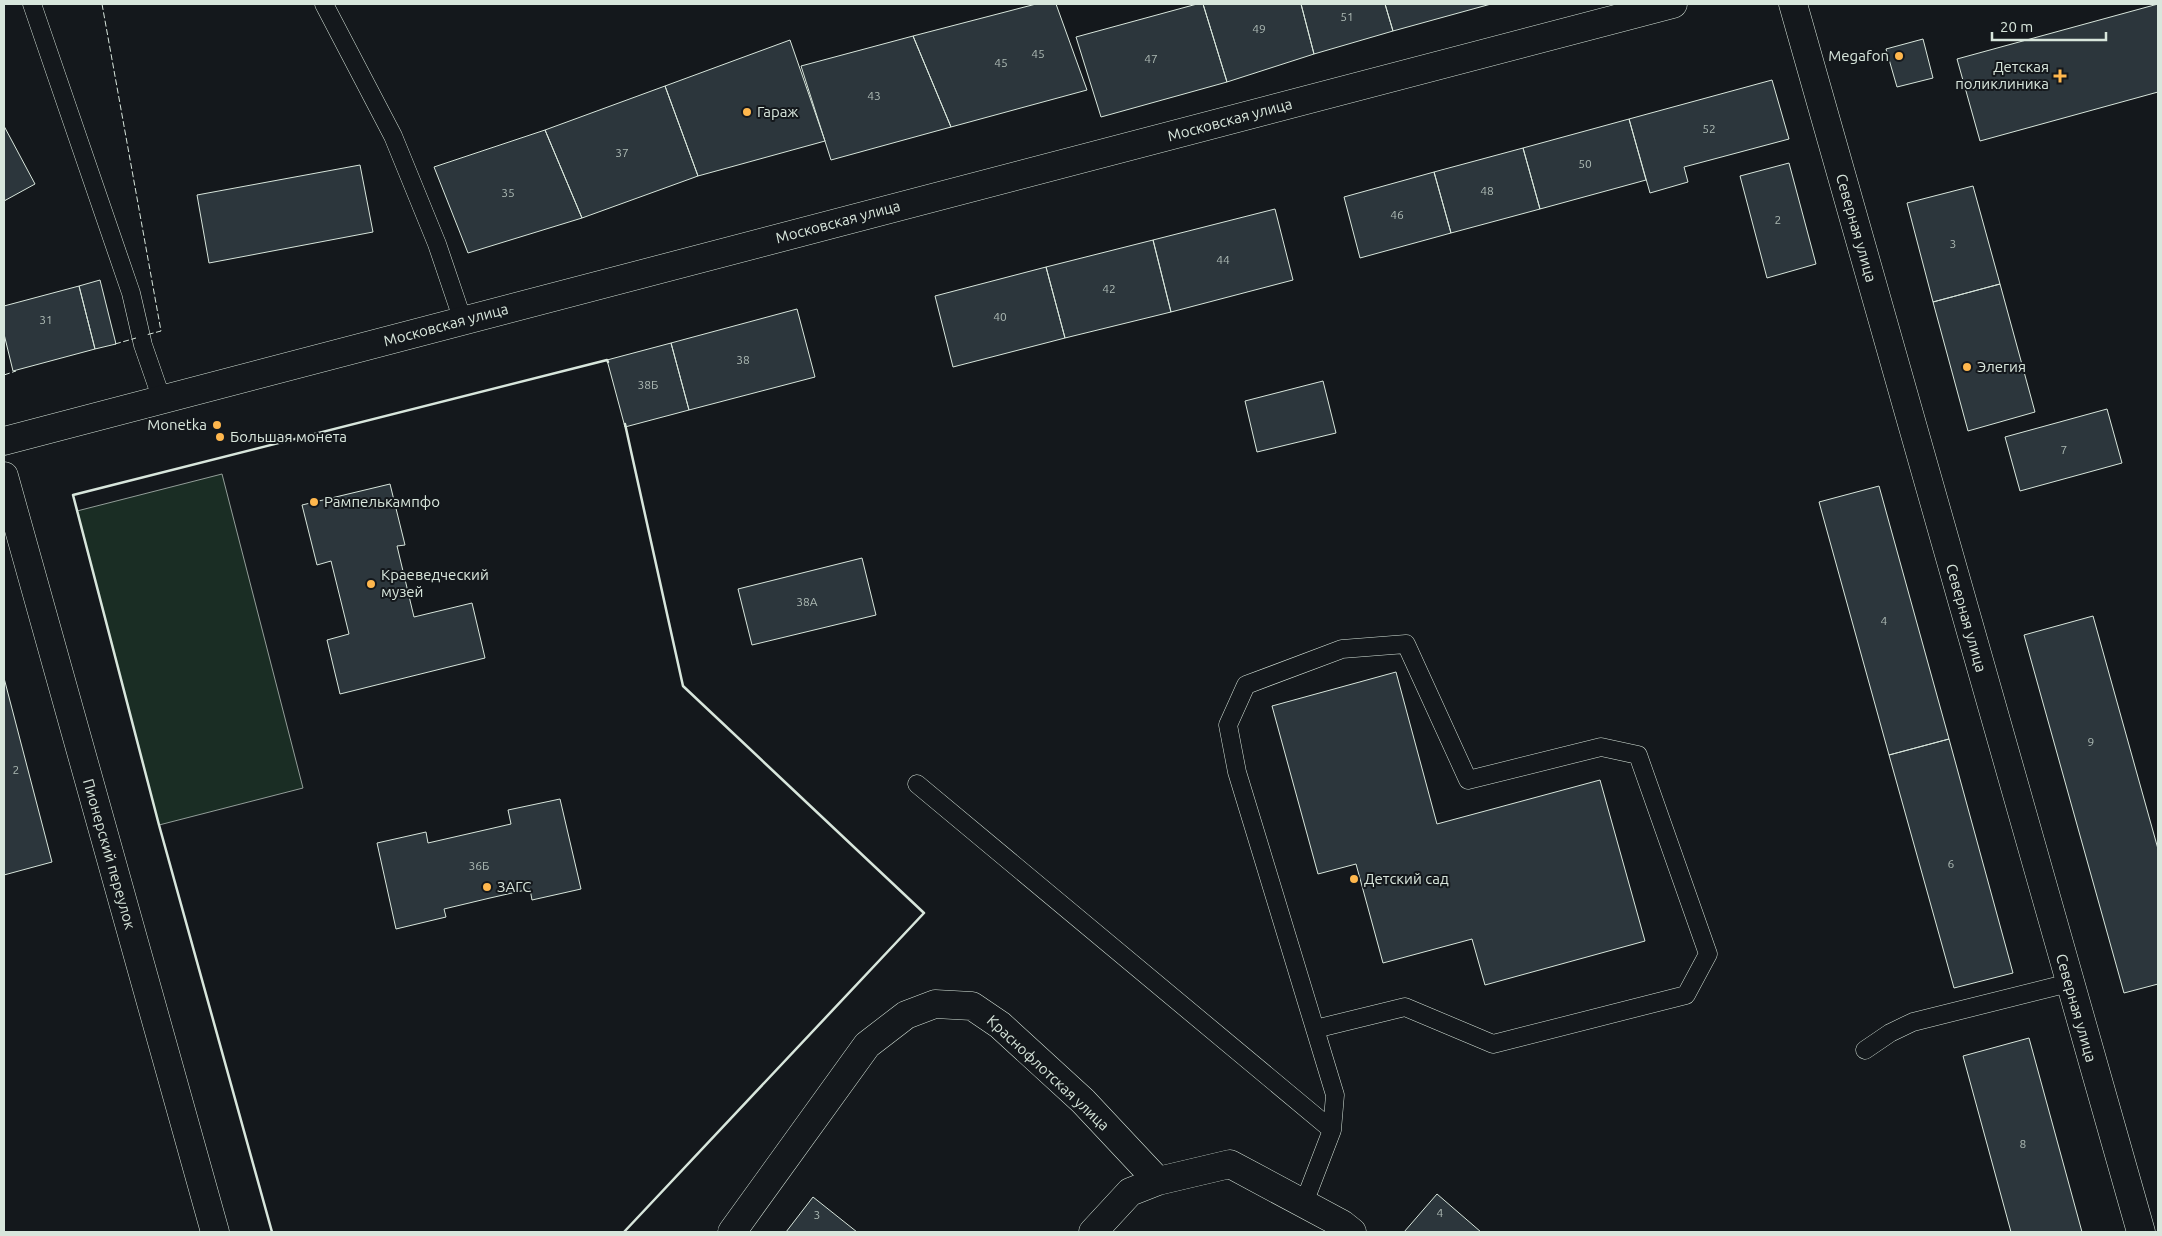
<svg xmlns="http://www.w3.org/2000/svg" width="2162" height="1236" font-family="Ubuntu,sans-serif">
	<rect width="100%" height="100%" fill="#14181c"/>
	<path fill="#1a2d24" stroke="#939e99" d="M 222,474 L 303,788 L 159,825 L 77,511 Z"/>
	<path fill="#2c363c" stroke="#d8e6dc" d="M 1036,4 L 1056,4 L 1087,90 L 951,127 L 913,36 Z
		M 1197,4 L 1203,4 L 1227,82 L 1101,117 L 1076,37 Z
		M 1203,4 L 1301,4 L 1314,54 L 1227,82 Z
		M 1301,4 L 1385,4 L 1393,31 L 1314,54 Z
		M 1385,4 L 1491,4 L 1393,31 Z
		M 2158,4 L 2158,92 L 1980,141 L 1957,59 Z
		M 913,36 L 951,127 L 831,160 L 801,66 Z
		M 1923,39 L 1933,78 L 1897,87 L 1886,49 Z
		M 790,40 L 825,141 L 698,176 L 665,86 Z
		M 1772,80 L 1789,139 L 1684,167 L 1688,182 L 1650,193 L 1629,119 Z
		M 665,86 L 698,176 L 582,218 L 545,130 Z
		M 1629,119 L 1646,180 L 1540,209 L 1523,148 Z
		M 4,126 L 35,184 L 4,201 Z
		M 545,130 L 582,218 L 468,253 L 434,167 Z
		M 1523,148 L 1540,209 L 1451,233 L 1434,172 Z
		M 1789,163 L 1816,264 L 1767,278 L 1740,176 Z
		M 360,165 L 373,232 L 209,263 L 197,195 Z
		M 1434,172 L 1451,233 L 1360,258 L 1344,197 Z
		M 1973,186 L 2000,284 L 1933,302 L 1907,203 Z
		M 1275,209 L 1293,280 L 1171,312 L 1153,240 Z
		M 1153,240 L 1171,312 L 1065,338 L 1046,267 Z
		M 1046,267 L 1065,338 L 953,367 L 935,296 Z
		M 100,280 L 116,344 L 95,349 L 79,286 Z
		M 2000,284 L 2035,412 L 1968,431 L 1933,302 Z
		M 79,286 L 95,349 L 13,371 L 4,334 L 4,306 Z
		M 797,309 L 815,377 L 689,410 L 671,343 Z
		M 671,343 L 689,410 L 625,427 L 607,360 Z
		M 1323,381 L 1336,433 L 1257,452 L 1245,401 Z
		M 2107,409 L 2122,463 L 2020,491 L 2005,437 Z
		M 390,484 L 405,545 L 397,546 L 414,617 L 472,603 L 485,658 L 340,694 L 327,640 L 349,634 L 331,561 L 317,565 L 302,505 Z
		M 1879,486 L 1949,739 L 1889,755 L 1819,502 Z
		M 862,558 L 876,615 L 752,645 L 738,589 Z
		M 2093,616 L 2158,849 L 2158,984 L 2124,993 L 2024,635 Z
		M 1396,672 L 1437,824 L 1600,780 L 1645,941 L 1485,985 L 1472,939 L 1383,963 L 1356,864 L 1318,874 L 1272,706 Z
		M 4,678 L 52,862 L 4,875 Z
		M 1949,739 L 2013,973 L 1954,988 L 1889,755 Z
		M 560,799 L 581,889 L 532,900 L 530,889 L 490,898 L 444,909 L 446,917 L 396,929 L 377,843 L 426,832 L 428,843 L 511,824 L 508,810 Z
		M 2029,1038 L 2082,1232 L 2011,1232 L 1963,1056 Z
		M 1437,1194 L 1481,1232 L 1404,1232 Z
		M 813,1197 L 857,1232 L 786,1232 Z"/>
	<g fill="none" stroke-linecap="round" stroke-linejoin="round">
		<defs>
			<path id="service" d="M 32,4 L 131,293 L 143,345 L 162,400
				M 324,4 L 393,136 L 437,244 L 463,321
				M 917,784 L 1332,1130 L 1304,1203
				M 1315,1029 L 1237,772 L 1228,725 L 1246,685 L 1342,649 L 1406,644 L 1468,780 L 1601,747 L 1638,755 L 1708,954 L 1686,995 L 1493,1044 L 1405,1007 L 1315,1029 L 1335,1095 L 1332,1130
				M 1865,1050 L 1890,1033 L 1913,1022 L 2069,983"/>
			<path id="minor" d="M 1793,4 L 2141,1232
				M 4,476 L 215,1232
				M 732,1232 L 867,1045 L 906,1015 L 935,1004 L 972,1006 L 1000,1025 L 1083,1101 L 1158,1181
				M 1093,1232 L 1130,1192 L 1158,1181 L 1230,1164 L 1342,1224 L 1352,1232"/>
			<path id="primary" d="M 4,441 L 1673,4"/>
		</defs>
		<use href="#service" stroke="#d8e6dc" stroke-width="19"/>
		<use href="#minor" stroke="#d8e6dc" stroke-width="29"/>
		<use href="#primary" stroke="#d8e6dc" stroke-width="29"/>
		<use href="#service" stroke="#14181c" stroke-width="18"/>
		<use href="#minor" stroke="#14181c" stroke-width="28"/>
		<use href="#primary" stroke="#14181c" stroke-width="28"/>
		<path stroke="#d8e6dc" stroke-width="1" stroke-dasharray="6 2.5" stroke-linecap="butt" d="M 102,4 L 161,331 L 146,335
			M 115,344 L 136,338
			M 4,375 L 16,371"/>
		<path stroke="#d8e6dc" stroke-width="2.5" d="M 272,1232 L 159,825 L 73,495 L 607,360 L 608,362
			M 624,1232 L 924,913 L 683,686 L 625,424"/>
	</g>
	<g fill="#ffb74d" stroke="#14181c" stroke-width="2">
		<circle cx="1899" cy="56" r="5"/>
		<path d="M2057.5 68.5h5v5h5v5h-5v5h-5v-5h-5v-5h5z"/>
		<circle cx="747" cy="112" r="5"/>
		<circle cx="1967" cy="367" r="5"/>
		<circle cx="217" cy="425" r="5"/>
		<circle cx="220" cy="437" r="5"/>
		<circle cx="314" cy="502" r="5"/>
		<circle cx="371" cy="584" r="5"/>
		<circle cx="1354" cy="879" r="5"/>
		<circle cx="487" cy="887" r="5"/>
	</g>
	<g text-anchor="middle" stroke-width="4" stroke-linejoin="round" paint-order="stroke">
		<g font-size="12" fill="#adbab4">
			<text x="1347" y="21">51</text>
			<text x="1259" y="33">49</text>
			<text x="1038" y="58">45</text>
			<text x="1151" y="63">47</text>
			<text x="1001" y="67">45</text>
			<text x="874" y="100">43</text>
			<text x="1709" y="133">52</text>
			<text x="622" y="157">37</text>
			<text x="1585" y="168">50</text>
			<text x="1487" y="195">48</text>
			<text x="508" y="197">35</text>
			<text x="1397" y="219">46</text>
			<text x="1778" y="224">2</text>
			<text x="1953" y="248">3</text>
			<text x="1223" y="264">44</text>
			<text x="1109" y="293">42</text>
			<text x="1000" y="321">40</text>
			<text x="46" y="324">31</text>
			<text x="743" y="364">38</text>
			<text x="648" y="389">38Б</text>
			<text x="2064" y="454">7</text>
			<text x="807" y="606">38А</text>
			<text x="1884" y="625">4</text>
			<text x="2091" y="746">9</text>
			<text x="16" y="774">2</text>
			<text x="1951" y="868">6</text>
			<text x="479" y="870">36Б</text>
			<text x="2023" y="1148">8</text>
			<text x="1440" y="1217">4</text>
			<text x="817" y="1219">3</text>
		</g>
		<g font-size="15" fill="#d8e6dc" stroke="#14181c" text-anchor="start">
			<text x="1889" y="61" text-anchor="end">Megafon</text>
			<text x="2049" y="72" text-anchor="end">Детская<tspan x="2049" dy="17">поликлиника</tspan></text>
			<text x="757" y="117">Гараж</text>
			<text x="1977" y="372">Элегия</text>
			<text x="207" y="430" text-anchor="end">Monetka</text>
			<text x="230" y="442">Большая монета</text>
			<text x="324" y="507">Рампелькампфо</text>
			<text x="381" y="580">Краеведческий<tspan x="381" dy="17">музей</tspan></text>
			<text x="1364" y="884">Детский сад</text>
			<text x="497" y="892">ЗАГС</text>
		</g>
		<g font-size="15" fill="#d8e6dc" stroke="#14181c">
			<text transform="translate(1230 120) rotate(-15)" y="5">Московская улица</text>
			<text transform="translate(838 222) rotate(-15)" y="5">Московская улица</text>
			<text transform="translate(1856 228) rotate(74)" y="5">Северная улица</text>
			<text transform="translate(446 325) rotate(-15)" y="5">Московская улица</text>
			<text transform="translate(1966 618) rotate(74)" y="5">Северная улица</text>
			<text transform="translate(109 854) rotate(74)" y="5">Пионерский переулок</text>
			<text transform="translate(2076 1008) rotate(74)" y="5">Северная улица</text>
			<text transform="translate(1048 1073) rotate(43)" y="5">Краснофлотская улица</text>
		</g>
	</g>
	<rect width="2162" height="1236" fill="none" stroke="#d8e6dc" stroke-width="10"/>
	<path d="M1992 32v8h114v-8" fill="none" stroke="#d8e6dc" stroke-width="2.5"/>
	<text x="2000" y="32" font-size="15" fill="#d8e6dc" stroke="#14181c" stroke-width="4" paint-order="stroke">20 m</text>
</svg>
